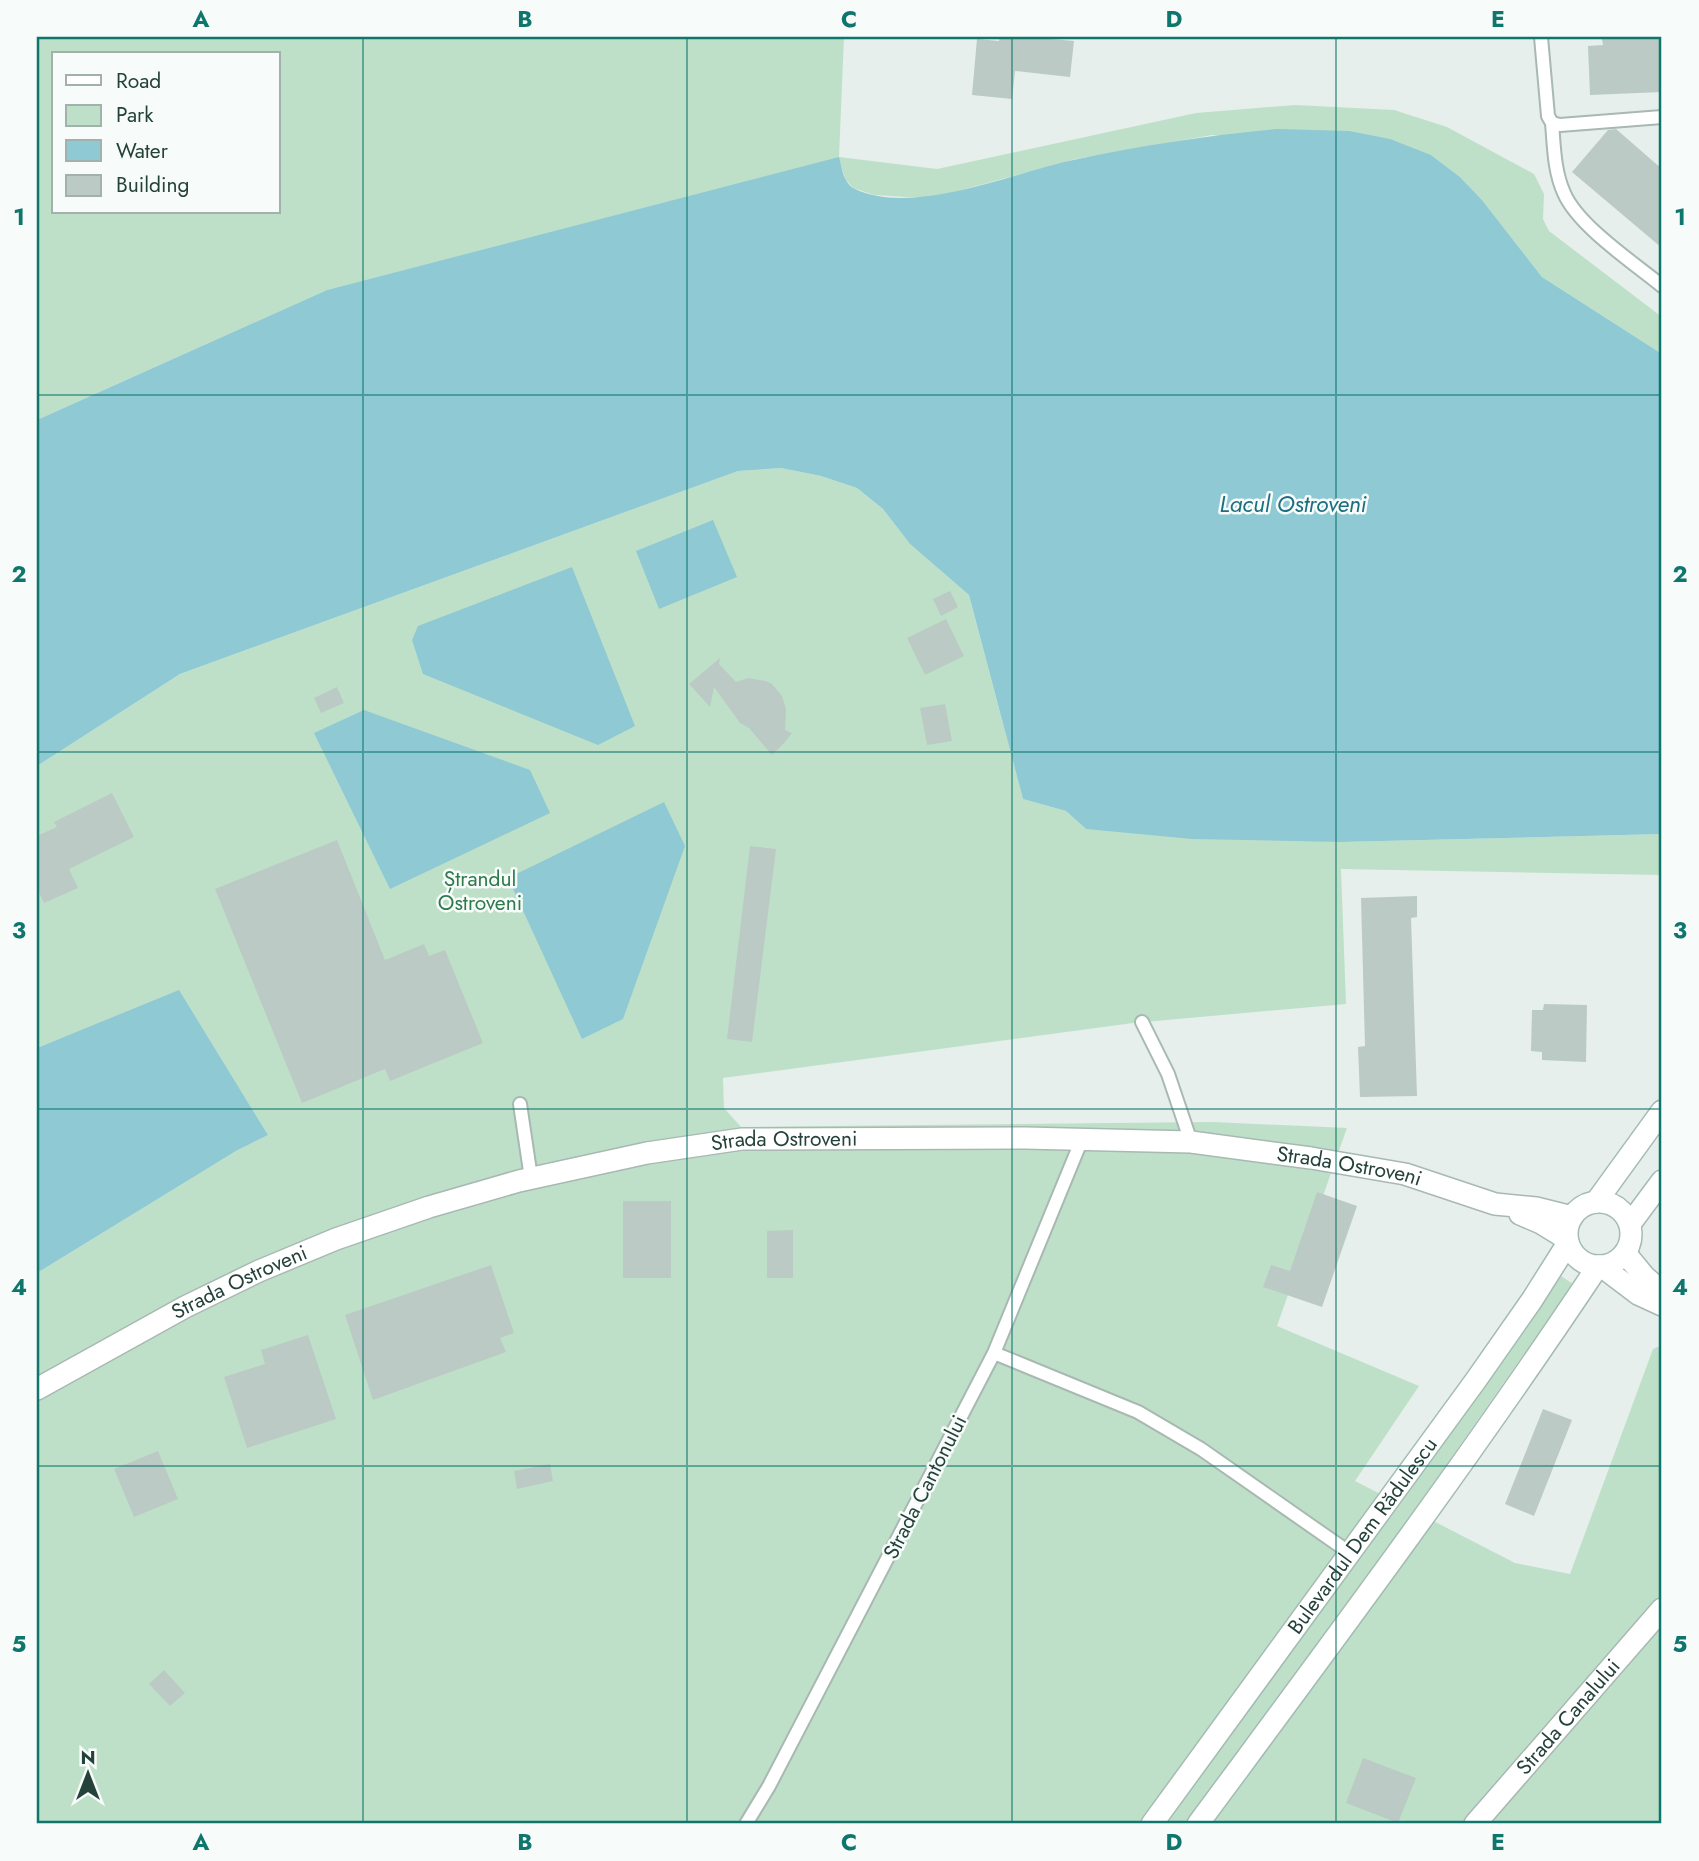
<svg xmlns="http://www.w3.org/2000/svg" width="1699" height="1861" font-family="Jost,sans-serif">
	<rect width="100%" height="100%" fill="#e6efeb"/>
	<path fill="#bfe0c8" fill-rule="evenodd" d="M 37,37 L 844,37 L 839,157 L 937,169 L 1196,113 L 1295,105 L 1394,110 L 1447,127 L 1534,174 L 1544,194 L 1543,219 L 1549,231 L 1662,317 L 1662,354 L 1542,277 L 1482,200 L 1460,177 L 1431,155 L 1212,135 L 1076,159 L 936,197 L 905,197 L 874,195 L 853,188 L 846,180 L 838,158 L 327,290 L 37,420 ZM 54,54 L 278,54 L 278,212 L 54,212 Z
		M 781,468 L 821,476 L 857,488 L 883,509 L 910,544 L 969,595 L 1023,799 L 1066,811 L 1086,829 L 1340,842 L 1662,834 L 1662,875 L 1341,869 L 1346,1004 L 1133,1023 L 723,1078 L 724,1108 L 741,1127 L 1213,1122 L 1347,1128 L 1277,1326 L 1419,1386 L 1355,1481 L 1400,1504 L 1561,1276 L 1573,1284 L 1414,1511 L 1515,1563 L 1570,1574 L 1653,1349 L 1662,1345 L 1662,1824 L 37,1824 L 37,1273 L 236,1151 L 268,1135 L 179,991 L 37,1048 L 37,766 L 180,674 L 738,471 Z"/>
	<path fill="#8ec9d4" d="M 1277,129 L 1349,131 L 1390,139 L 1431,155 L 1460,177 L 1482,200 L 1542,277 L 1662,354 L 1662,834 L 1340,842 L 1192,839 L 1086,829 L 1066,811 L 1023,799 L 969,595 L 910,544 L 883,509 L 857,488 L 821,476 L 781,468 L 738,471 L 180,674 L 37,766 L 37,420 L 327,290 L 839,157 C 842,169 844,184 855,189 C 913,217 1017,171 1078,159 C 1144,145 1210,135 1277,129 Z
		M 713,520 L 737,577 L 659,609 L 636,551 Z
		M 572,567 L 635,726 L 598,745 L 423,674 L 412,640 L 418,626 Z
		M 364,710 L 530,770 L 550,813 L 390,889 L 314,733 Z
		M 664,802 L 685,846 L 623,1019 L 582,1039 L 508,878 Z
		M 179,990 L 268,1135 L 236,1151 L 37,1273 L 37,1048 Z"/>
	<path fill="#bbcac4" d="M 1000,37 L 1051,37 L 1051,39 L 1074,41 L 1070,77 L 1015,71 L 1012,99 L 972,95 L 977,39 L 999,41 Z
		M 1662,37 L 1662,92 L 1590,95 L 1588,46 L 1603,45 L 1602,39 Z
		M 1616,129 L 1662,169 L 1662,248 L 1572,172 L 1608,130 Z
		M 950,591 L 958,607 L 941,616 L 933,599 Z
		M 946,619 L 964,656 L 925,675 L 907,638 Z
		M 720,658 L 719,664 L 736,682 L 748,678 L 766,681 L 772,684 L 782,696 L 786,709 L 785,730 L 792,733 L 785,742 L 772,755 L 749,728 L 740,723 L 714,687 L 710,707 L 689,684 Z
		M 337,687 L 344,703 L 321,713 L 314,698 Z
		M 945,704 L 952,741 L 927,745 L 920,708 Z
		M 112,793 L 134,837 L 69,869 L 78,888 L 44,903 L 37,888 L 37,836 L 57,827 L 54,822 Z
		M 337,840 L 385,960 L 424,944 L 429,956 L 445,950 L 483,1043 L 390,1081 L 385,1069 L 302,1103 L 215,889 Z
		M 750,846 L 776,849 L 752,1042 L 727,1039 Z
		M 1417,896 L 1417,917 L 1411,918 L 1417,1096 L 1360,1097 L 1358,1047 L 1365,1046 L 1361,898 Z
		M 1544,1004 L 1587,1005 L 1586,1062 L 1542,1060 L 1542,1052 L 1531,1051 L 1532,1010 L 1543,1010 Z
		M 1317,1192 L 1357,1206 L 1322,1307 L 1263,1287 L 1271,1265 L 1290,1271 Z
		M 623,1201 L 671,1201 L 671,1278 L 623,1278 Z
		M 793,1230 L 793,1278 L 767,1278 L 767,1231 Z
		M 491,1265 L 514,1333 L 500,1338 L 506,1352 L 373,1400 L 345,1315 Z
		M 308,1335 L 336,1419 L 247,1448 L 224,1377 L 265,1364 L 261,1350 Z
		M 1543,1409 L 1572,1420 L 1534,1516 L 1505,1504 Z
		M 158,1451 L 178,1499 L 134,1517 L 114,1469 Z
		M 550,1464 L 553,1481 L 517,1489 L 514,1471 Z
		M 164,1670 L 185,1693 L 170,1706 L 149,1684 Z
		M 1363,1758 L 1416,1778 L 1398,1823 L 1346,1803 Z"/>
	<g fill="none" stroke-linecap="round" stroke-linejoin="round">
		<defs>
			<path id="service" d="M 1541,37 L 1548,116 L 1552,123 L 1560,125 L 1662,117
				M 1552,123 C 1554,146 1554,171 1564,193 C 1578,226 1634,263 1662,286
				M 1142,1022 L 1168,1074 L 1191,1142
				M 520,1104 L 531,1178
				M 994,1353 L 1138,1412 L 1201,1449 L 1350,1553
				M 746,1824 L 769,1786 L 994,1353 L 1082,1139"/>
			<g id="minor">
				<path id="s1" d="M 1475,1824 L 1662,1609"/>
			</g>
			<g id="tertiary">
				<path d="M 1520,1214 L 1541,1223 L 1567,1239"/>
				<path d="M 1625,1253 L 1644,1276 L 1662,1292"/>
				<path d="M 1601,1266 L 1638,1294 L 1662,1305"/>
				<path id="s2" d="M 37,1389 L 185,1307 L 259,1271 L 336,1239 L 429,1207 L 519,1181 L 647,1153 L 742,1139 L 1025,1138 L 1191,1142 L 1311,1158 L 1405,1174 L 1495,1204 L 1536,1208 L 1572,1217"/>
			</g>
			<g id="secondary">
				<circle cx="1599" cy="1234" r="32"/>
				<path d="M 1596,1202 L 1662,1111"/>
				<path d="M 1630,1224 L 1662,1181"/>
				<path id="s3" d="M 1152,1824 L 1476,1380 L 1532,1300 L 1568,1243"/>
				<path d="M 1198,1824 C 1334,1640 1471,1457 1598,1266"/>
			</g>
		</defs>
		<use href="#service" stroke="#a8b8b2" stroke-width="16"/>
		<use href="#minor" stroke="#a8b8b2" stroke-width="24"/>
		<use href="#tertiary" stroke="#a8b8b2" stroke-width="24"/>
		<use href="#secondary" stroke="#a4bbb3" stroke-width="24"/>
		<use href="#service" stroke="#fff" stroke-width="12"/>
		<use href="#minor" stroke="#fff" stroke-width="21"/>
		<use href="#tertiary" stroke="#fff" stroke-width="21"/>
		<use href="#secondary" stroke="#fff" stroke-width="21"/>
	</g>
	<path fill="none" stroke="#0f766e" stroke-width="2" stroke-opacity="0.55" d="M 363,37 L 363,1824M 687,37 L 687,1824M 1012,37 L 1012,1824M 1336,37 L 1336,1824M 37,395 L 1662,395M 37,752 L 1662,752M 37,1109 L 1662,1109M 37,1466 L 1662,1466"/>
	<g text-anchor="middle" stroke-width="5" stroke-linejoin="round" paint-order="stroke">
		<g font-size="21" fill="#2d7a4b" stroke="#f7fbf9">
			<text x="480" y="886">Ștrandul<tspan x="480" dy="24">Ostroveni</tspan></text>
		</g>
		<g font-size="21" fill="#24423a" stroke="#f7fbf9">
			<text dy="7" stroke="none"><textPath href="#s2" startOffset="796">Strada Ostroveni</textPath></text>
			<text dy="7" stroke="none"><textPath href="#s2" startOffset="1363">Strada Ostroveni</textPath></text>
			<text dy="7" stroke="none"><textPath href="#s2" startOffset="229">Strada Ostroveni</textPath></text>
			<text transform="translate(925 1487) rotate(-63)" y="7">Strada Cantonului</text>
			<text dy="7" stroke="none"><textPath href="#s3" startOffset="357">Bulevardul Dem Rădulescu</textPath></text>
			<text dy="7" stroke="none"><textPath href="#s1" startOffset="142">Strada Canalului</textPath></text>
		</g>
		<g font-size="23" font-style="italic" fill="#1c6f80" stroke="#f7fbf9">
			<text x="1293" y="512">Lacul Ostroveni</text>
		</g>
	</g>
	<rect width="1699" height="1861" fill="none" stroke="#f7fbf9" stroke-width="77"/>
	<rect x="52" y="52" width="228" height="161" fill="#f7fbf9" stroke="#a3b1ad" stroke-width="2"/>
	<rect x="66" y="75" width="35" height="10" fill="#ffffff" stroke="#a3b1ad" stroke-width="2"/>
	<text x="116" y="88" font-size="21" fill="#24423a">Road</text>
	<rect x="66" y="105" width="35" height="21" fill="#bfe0c8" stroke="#a3b1ad" stroke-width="2"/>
	<text x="116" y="122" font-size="21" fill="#24423a">Park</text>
	<rect x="66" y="140" width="35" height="21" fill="#8ec9d4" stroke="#a3b1ad" stroke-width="2"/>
	<text x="116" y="158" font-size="21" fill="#24423a">Water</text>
	<rect x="66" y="175" width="35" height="21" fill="#bbcac4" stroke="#a3b1ad" stroke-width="2"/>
	<text x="116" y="192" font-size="21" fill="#24423a">Building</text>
	<g transform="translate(88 1774)" stroke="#f7fbf9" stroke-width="5" paint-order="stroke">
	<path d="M0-5L12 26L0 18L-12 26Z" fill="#24423a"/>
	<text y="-10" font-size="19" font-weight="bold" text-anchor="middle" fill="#24423a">N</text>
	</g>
	<rect x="38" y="38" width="1622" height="1784" fill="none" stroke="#0f766e" stroke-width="2.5"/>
	<g font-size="23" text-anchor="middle" font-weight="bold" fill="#0f766e">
		<text x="201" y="27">A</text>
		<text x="525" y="27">B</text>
		<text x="849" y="27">C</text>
		<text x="1174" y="27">D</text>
		<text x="1498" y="27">E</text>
		<text x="19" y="225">1</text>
		<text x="1680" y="225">1</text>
		<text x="19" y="582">2</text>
		<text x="1680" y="582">2</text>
		<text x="19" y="938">3</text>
		<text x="1680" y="938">3</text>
		<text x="19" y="1295">4</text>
		<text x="1680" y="1295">4</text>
		<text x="19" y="1652">5</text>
		<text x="1680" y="1652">5</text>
		<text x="201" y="1850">A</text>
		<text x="525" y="1850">B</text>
		<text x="849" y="1850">C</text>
		<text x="1174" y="1850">D</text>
		<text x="1498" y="1850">E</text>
	</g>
</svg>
